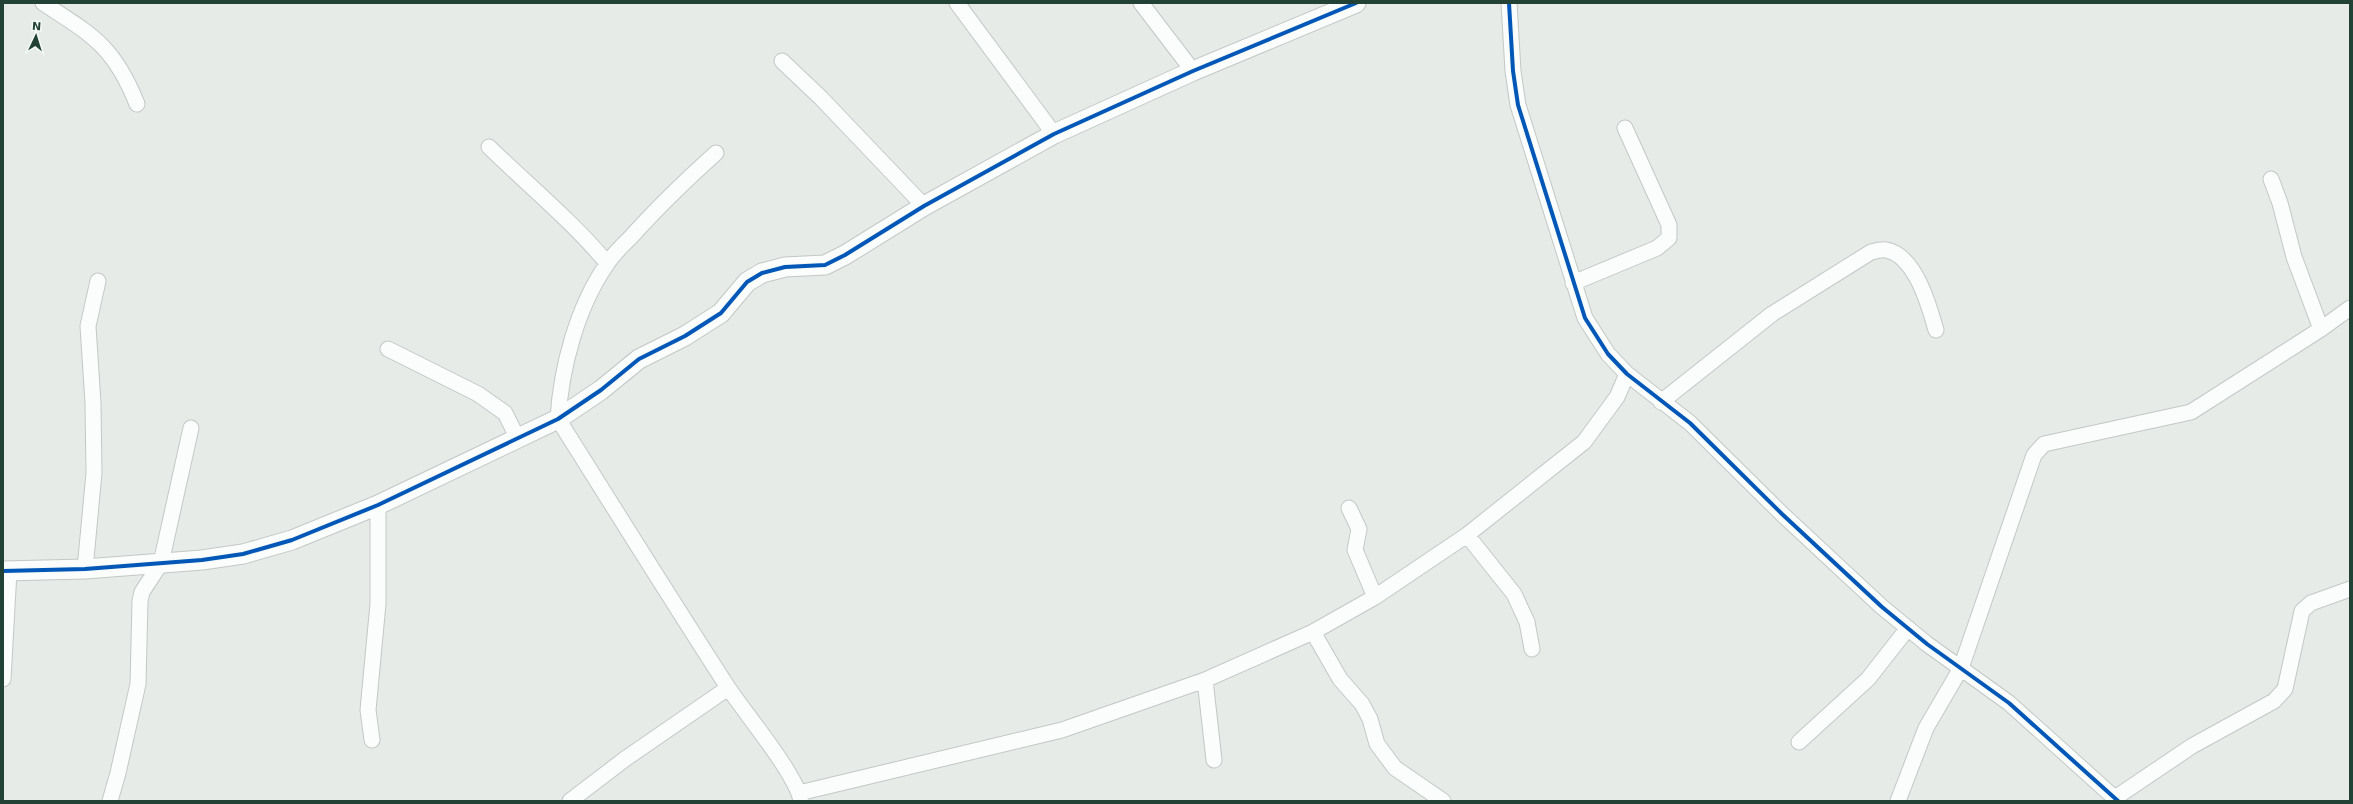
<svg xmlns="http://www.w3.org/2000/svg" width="2353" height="804" font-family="'DejaVu Sans',sans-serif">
	<rect width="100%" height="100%" fill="#e6ebe8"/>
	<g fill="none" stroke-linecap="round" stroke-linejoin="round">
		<defs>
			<path id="minor" d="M 43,3 C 92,35 114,46 137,104
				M 957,3 L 1054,134
				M 1141,3 L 1193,71
				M 1509,3 L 1513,71 L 1518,105 L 1585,318 L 1608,354 L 1627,374 L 1690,423 L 1782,514 L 1882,607 L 1927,644 L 2009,703 L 2118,801
				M 782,61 L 821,98 L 924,206
				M 489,147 C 528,185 572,221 607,263
				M 716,153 C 686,180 658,207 631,237 C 623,245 613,254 607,264 C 577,307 561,368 558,419 C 614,508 670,598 727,686 C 744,712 797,775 801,801
				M 2271,179 L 2280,203 L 2294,257 L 2321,329
				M 1573,283 L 1657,248 L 1669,238 L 1669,225 L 1625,128
				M 388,349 L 478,394 L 505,413 L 518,439
				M 1661,402 L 1772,314 L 1871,252 C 1875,251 1882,249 1886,250 C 1915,255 1929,305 1936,330
				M 1349,508 L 1359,529 L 1355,550 L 1375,597
				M 1467,535 L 1514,594 L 1527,622 L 1532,649
				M 85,569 L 94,473 L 93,403 L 88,326 L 98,281
				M 1313,632 L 1340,679 L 1362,704 L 1370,719 L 1377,744 L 1395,768 L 1443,801
				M 3,679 L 9,571
				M 1205,680 L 1214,760
				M 372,740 L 368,710 L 378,604 L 378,505
				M 1799,742 L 1868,679 L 1908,628
				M 799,793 L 1062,730 L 1205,680 L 1313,632 L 1375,597 L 1467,535 L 1584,442 L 1617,397 L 1627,374
				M 2115,798 L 2192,746 L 2274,701 L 2285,689 L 2302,611 L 2311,603 L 2350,589
				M 110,801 L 118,773 L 138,684 L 140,601 L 142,592 L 161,563 L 191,428
				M 570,801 L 625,759 L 728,688
				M 1898,801 L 1926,728 L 1961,668 L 2034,455 L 2044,444 L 2191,412 L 2321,329 L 2350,308"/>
			<path id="tertiary" d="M 3,571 L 85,569 L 202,560 L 243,554 L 292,540 L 378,505 L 558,419 L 601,390 L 639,359 L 685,336 L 721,313 L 747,282 L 762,273 L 785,267 L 825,265 L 845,255 L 924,206 L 1054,134 L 1193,71 L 1356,3"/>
		</defs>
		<use href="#minor" stroke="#c3c8c5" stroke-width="17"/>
		<use href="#tertiary" stroke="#c3c8c5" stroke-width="21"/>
		<use href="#minor" stroke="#fbfcfc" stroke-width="15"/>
		<use href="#tertiary" stroke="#fbfcfc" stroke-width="19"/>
		<defs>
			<path id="cycleway" d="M 1509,3 L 1513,71 L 1518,105 L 1585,318 L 1608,354 L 1627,374 L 1690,423 L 1782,514 L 1882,607 L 1927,644 L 2009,703 L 2118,801
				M 3,571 L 85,569 L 202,560 L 243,554 L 292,540 L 378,505 L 558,419 L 601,390 L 639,359 L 685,336 L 721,313 L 747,282 L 762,273 L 785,267 L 825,265 L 845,255 L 924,206 L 1054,134 L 1193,71 L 1356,3"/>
		</defs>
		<use href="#cycleway" stroke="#f4faf6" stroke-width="6"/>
		<use href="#cycleway" stroke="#0057b8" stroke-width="4"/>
	</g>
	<rect width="2353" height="804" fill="none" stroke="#214235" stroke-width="8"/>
	<g transform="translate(36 36) rotate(4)" stroke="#f4faf6" stroke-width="3" paint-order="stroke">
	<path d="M0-3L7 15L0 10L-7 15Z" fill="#214235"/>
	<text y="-6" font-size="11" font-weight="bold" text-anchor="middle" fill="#214235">N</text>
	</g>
</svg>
